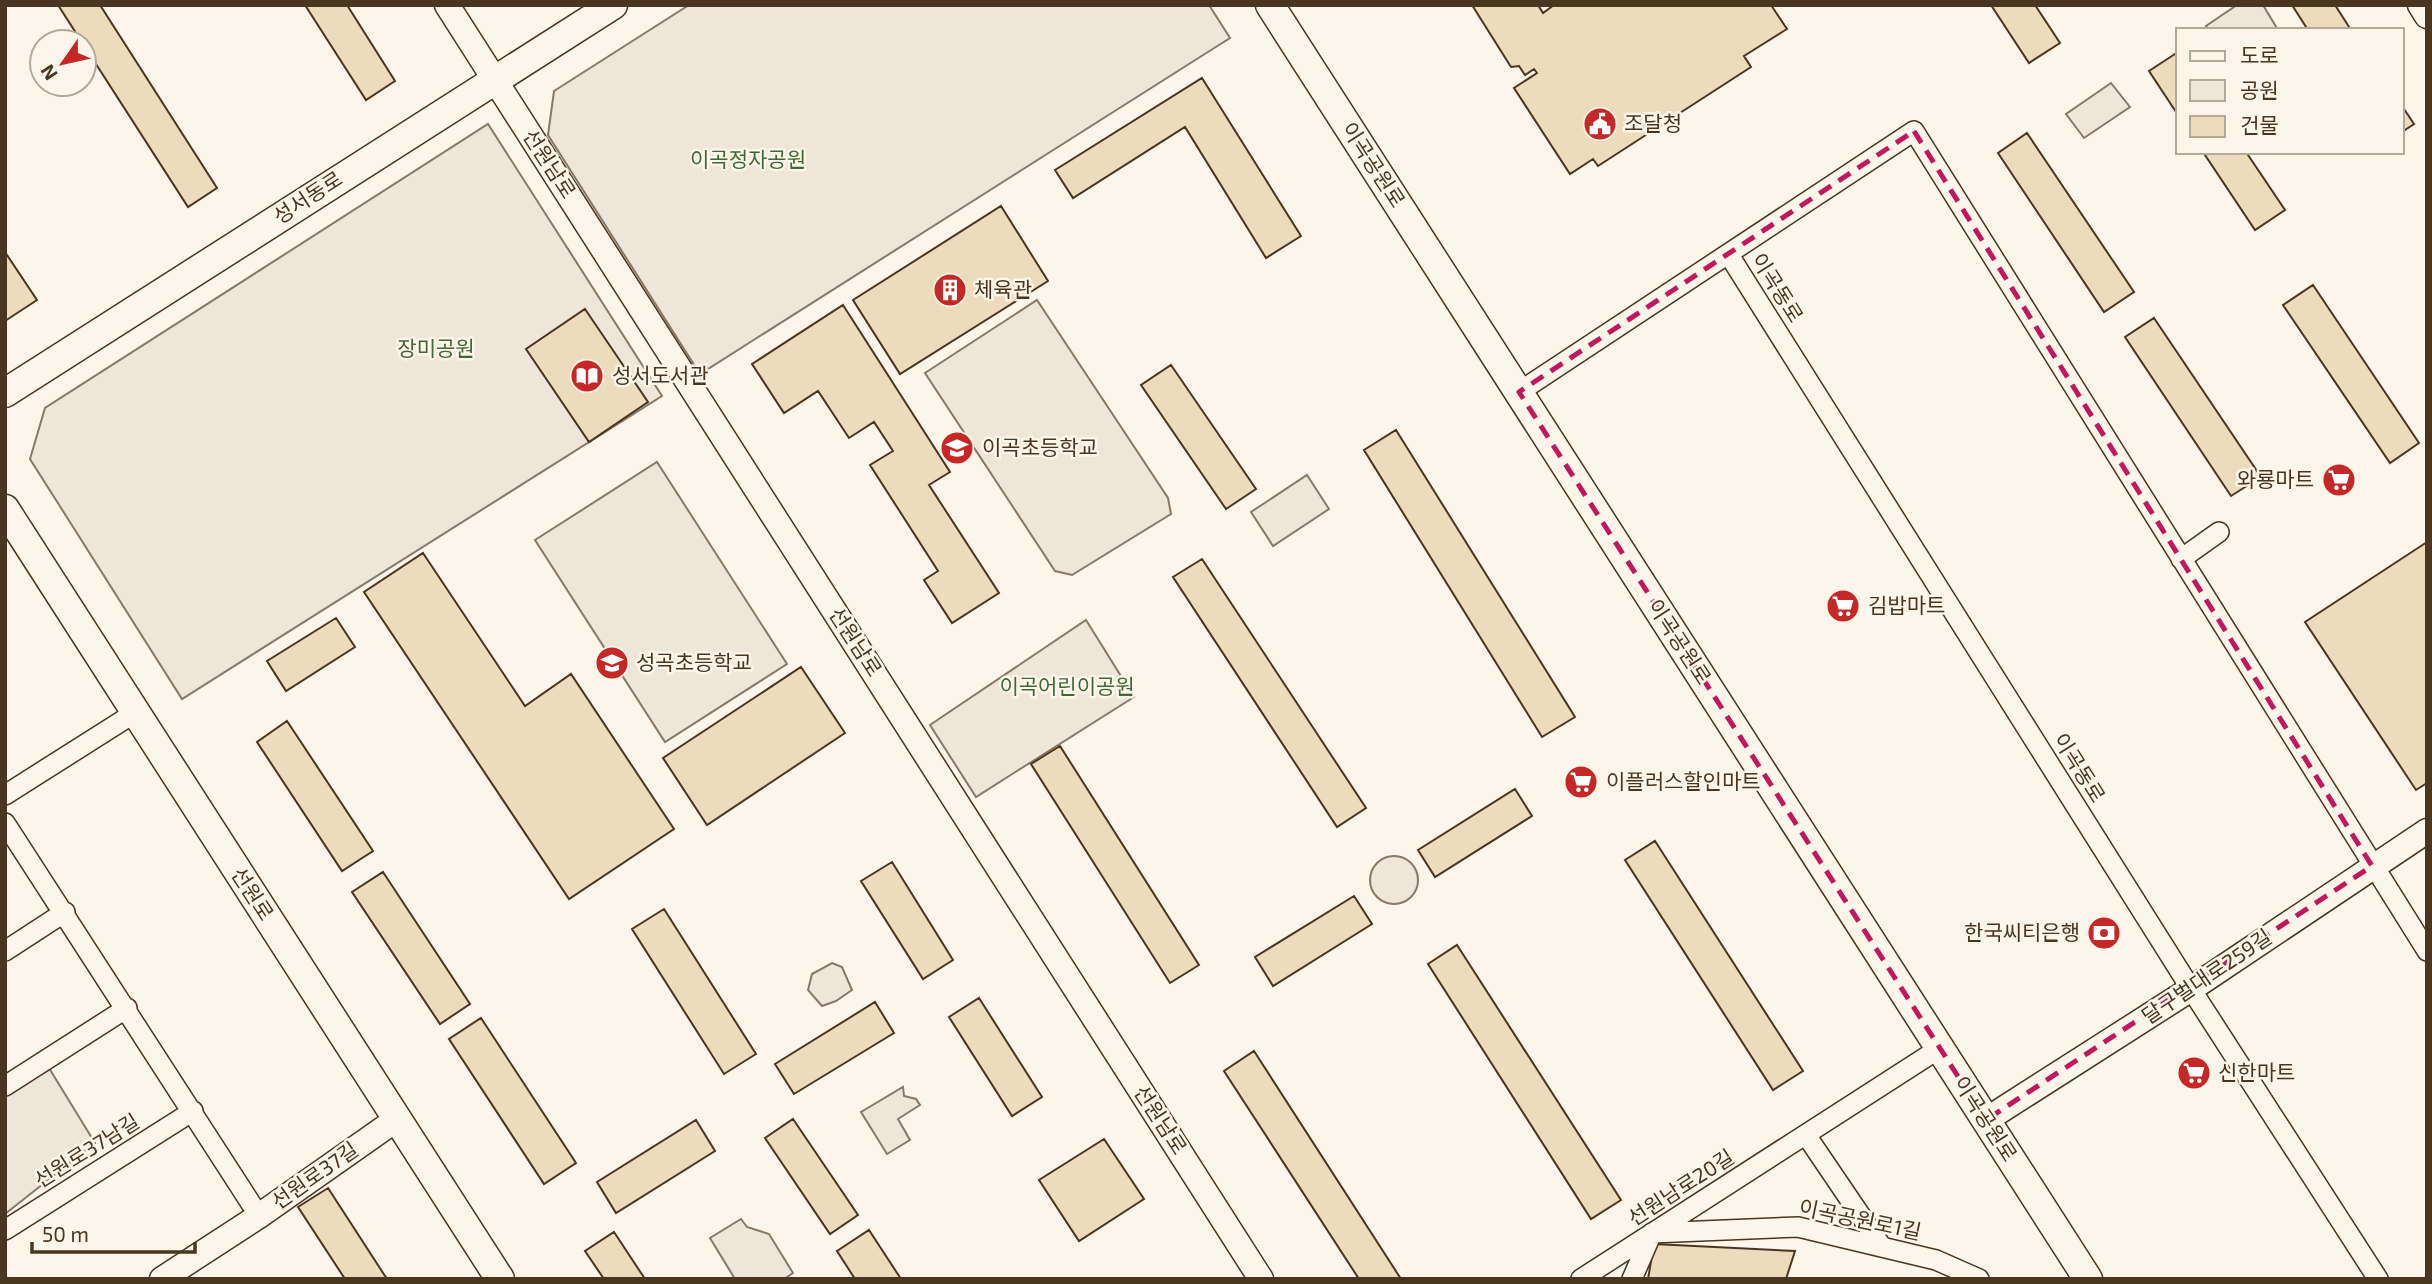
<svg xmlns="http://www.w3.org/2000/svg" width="2432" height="1284" font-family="'Exo 2','Noto Sans KR',sans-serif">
	<rect width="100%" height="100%" fill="#fbf6e9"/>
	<path fill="#ede6d9" stroke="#887966" stroke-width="2" d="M 689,5 L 1209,5 L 1230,38 L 700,374 L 548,135 L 554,91 Z
		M 2237,5 L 2263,5 L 2278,30 L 2209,30 L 2206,26 Z
		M 2111,83 L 2130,107 L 2084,138 L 2066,114 Z
		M 488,124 L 662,396 L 182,699 L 30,459 L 45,408 Z
		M 1037,300 L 1168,498 L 1171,514 L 1072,575 L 1055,571 L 925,373 Z
		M 657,462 L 787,664 L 665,742 L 535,540 Z
		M 1307,475 L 1329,509 L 1273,546 L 1251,512 Z
		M 1086,620 L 1134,697 L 976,797 L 930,725 Z
		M1370 880a24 24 0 1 1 48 0a24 24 0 1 1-48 0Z
		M 832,963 L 842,967 L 852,990 L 836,1001 L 822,1006 L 808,990 L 812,974 Z
		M 41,1055 L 95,1143 L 5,1214 L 5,1083 Z
		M 903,1087 L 904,1096 L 916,1099 L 920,1105 L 898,1119 L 910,1140 L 887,1154 L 861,1112 Z
		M 741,1219 L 747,1227 L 769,1234 L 793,1273 L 784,1279 L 735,1279 L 710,1238 Z"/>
	<path fill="#ecdcbc" stroke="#4a3520" stroke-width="2" d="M 58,5 L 100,5 L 217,188 L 188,207 Z
		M 305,5 L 347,5 L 395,81 L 366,100 Z
		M 1472,5 L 1538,5 L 1543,13 L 1554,5 L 1771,5 L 1787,29 L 1744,56 L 1751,67 L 1598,166 L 1593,159 L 1570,174 L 1514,88 L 1537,73 L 1534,69 L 1525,75 L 1519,66 L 1511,67 Z
		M 1991,5 L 2035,5 L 2060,43 L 2029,63 Z
		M 2292,5 L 2335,5 L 2351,30 L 2308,30 Z
		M 2178,52 L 2178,115 L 2149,71 Z
		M 1202,78 L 1301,236 L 1266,258 L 1185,127 L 1073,198 L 1055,170 Z
		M 2402,106 L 2414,124 L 2402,132 Z
		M 2027,133 L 2134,292 L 2104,312 L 1998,153 Z
		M 2203,152 L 2246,152 L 2285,210 L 2255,230 Z
		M 1001,206 L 1048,281 L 900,374 L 853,300 Z
		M 5,252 L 37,300 L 5,321 Z
		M 2313,285 L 2419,443 L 2390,463 L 2283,305 Z
		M 843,305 L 950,472 L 929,485 L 999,593 L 952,623 L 924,580 L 938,571 L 870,465 L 893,451 L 874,422 L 849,438 L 818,391 L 784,413 L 752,364 Z
		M 585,309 L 648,402 L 589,442 L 526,349 Z
		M 2154,318 L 2261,477 L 2231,496 L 2125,337 Z
		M 1171,365 L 1256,489 L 1226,509 L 1141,385 Z
		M 1396,430 L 1575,717 L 1542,737 L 1364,450 Z
		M 2427,542 L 2427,783 L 2416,790 L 2305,622 Z
		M 423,553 L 525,706 L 571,674 L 674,829 L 569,899 L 364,592 Z
		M 1202,559 L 1366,808 L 1337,827 L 1173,577 Z
		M 336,618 L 355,647 L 286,691 L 267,661 Z
		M 801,667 L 845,733 L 707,825 L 663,758 Z
		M 287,721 L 373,851 L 342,871 L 257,742 Z
		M 1060,746 L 1199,965 L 1170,983 L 1031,764 Z
		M 1515,789 L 1532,816 L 1435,877 L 1418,850 Z
		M 1655,841 L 1803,1071 L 1773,1090 L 1625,860 Z
		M 892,862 L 953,960 L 923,979 L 861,881 Z
		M 383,872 L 470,1004 L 440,1024 L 352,892 Z
		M 1354,896 L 1372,924 L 1273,986 L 1255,957 Z
		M 664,909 L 756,1054 L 724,1074 L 632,929 Z
		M 1457,945 L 1621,1200 L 1591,1219 L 1428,964 Z
		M 979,998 L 1042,1097 L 1012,1116 L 949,1017 Z
		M 875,1002 L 894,1033 L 794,1094 L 775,1064 Z
		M 481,1018 L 576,1163 L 544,1184 L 449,1039 Z
		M 1254,1051 L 1401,1279 L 1359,1279 L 1224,1071 Z
		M 793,1119 L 858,1215 L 830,1234 L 765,1138 Z
		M 696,1120 L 715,1151 L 616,1213 L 597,1182 Z
		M 1104,1139 L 1144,1199 L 1079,1241 L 1039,1180 Z
		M 328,1188 L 387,1279 L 345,1279 L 298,1207 Z
		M 869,1230 L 901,1279 L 855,1279 L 837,1251 Z
		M 614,1232 L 645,1279 L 604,1279 L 585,1251 Z
		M 1654,1244 L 1795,1251 L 1786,1279 L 1648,1279 Z"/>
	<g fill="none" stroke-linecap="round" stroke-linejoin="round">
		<defs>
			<path id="minor" d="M 1729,255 L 2191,989 L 2378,1279
				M 1519,392 L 1914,131 L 2427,951
				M 2181,559 L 2219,532
				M 5,795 L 136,712
				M 5,823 L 259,1216
				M 5,951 L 65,912
				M 5,1086 L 127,1008
				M 1806,1135 L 1882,1247
				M 5,1230 L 193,1111
				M 1581,1279 L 1940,1048
				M 1632,1279 L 1652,1233 L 1798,1227 L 1936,1260 L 1979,1279"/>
			<path id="tertiary" d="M 447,5 L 1261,1279
				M 2420,5 L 2427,16
				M 1986,1120 L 2191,989 L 2427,831
				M 162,1279 L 259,1216 L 397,1119"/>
			<path id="secondary" d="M 1270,5 L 2088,1279
				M 5,393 L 613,5
				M 5,509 L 500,1279"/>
		</defs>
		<use href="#minor" stroke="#4a3520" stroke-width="22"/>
		<use href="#tertiary" stroke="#4a3520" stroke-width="27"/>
		<use href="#secondary" stroke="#4a3520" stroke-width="31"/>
		<use href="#minor" stroke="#fbf6e9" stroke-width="19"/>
		<use href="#tertiary" stroke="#fbf6e9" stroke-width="24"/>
		<use href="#secondary" stroke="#fbf6e9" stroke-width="28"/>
	</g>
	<path fill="none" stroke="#c2185b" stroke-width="5" stroke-dasharray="14 9" stroke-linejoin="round" d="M 1914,131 L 2372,866 L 1986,1120 L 1519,392 Z"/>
	<defs>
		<symbol id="civic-disc" viewBox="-11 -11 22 22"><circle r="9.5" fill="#c62828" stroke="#fbf6e9"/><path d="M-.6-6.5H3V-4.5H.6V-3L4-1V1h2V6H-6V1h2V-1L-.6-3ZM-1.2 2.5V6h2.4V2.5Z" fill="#fff"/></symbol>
		<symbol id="building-disc" viewBox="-11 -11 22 22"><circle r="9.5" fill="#c62828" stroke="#fbf6e9"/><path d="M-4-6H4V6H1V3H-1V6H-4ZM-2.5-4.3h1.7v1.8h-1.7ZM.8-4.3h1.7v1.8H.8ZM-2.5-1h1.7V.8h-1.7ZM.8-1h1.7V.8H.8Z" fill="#fff"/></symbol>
		<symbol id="library-disc" viewBox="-11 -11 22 22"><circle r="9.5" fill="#c62828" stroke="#fbf6e9"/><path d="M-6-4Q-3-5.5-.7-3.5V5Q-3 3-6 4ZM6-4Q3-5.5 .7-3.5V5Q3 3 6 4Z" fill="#fff"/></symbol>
		<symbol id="school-disc" viewBox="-11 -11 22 22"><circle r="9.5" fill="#c62828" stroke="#fbf6e9"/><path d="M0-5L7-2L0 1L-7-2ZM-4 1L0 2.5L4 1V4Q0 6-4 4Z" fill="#fff"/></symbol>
		<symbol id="supermarket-disc" viewBox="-11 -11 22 22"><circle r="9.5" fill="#c62828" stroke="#fbf6e9"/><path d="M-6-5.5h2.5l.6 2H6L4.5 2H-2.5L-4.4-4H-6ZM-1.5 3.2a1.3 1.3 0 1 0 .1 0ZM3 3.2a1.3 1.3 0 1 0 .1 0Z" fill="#fff"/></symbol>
		<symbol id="bank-disc" viewBox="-11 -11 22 22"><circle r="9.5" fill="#c62828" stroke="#fbf6e9"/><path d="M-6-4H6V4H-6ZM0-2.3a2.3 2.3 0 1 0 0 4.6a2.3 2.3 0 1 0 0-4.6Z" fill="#fff"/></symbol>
	</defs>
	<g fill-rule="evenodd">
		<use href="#civic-disc" x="1581" y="105" width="38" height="38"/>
		<use href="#building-disc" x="931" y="271" width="38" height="38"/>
		<use href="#library-disc" x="568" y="357" width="38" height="38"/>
		<use href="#school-disc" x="938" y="429" width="38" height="38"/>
		<use href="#supermarket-disc" x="2320" y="461" width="38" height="38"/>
		<use href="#supermarket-disc" x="1824" y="587" width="38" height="38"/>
		<use href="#school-disc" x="593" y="644" width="38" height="38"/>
		<use href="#supermarket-disc" x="1562" y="763" width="38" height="38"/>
		<use href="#bank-disc" x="2085" y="914" width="38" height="38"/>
		<use href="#supermarket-disc" x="2175" y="1054" width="38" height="38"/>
	</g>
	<g text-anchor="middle" stroke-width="5" stroke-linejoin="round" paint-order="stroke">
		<g font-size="21" fill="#4a3520" stroke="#fbf6e9" text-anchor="start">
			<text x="1624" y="131">조달청</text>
			<text x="974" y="297">체육관</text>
			<text x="612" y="383">성서도서관</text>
			<text x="982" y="455">이곡초등학교</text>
			<text x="2314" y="487" text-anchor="end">와룡마트</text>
			<text x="1868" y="613">김밥마트</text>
			<text x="636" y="670">성곡초등학교</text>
			<text x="1606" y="789">이플러스할인마트</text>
			<text x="2080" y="940" text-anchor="end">한국씨티은행</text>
			<text x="2218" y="1080">신한마트</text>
		</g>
		<g font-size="21" fill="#436837" stroke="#fbf6e9">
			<text x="748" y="167">이곡정자공원</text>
			<text x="436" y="356">장미공원</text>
			<text x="1067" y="694">이곡어린이공원</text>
		</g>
		<g font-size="21" fill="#4a3520" stroke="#fbf6e9">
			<text transform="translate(549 164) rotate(57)" y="7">선원남로</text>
			<text transform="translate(1373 165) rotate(57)" y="7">이곡공원로</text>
			<text transform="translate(308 198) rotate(-33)" y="7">성서동로</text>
			<text transform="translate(1777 288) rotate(58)" y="7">이곡동로</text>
			<text transform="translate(855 642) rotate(57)" y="7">선원남로</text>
			<text transform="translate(1679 642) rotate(57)" y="7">이곡공원로</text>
			<text transform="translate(2079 768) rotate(58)" y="7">이곡동로</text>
			<text transform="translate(252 894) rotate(57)" y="7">선원로</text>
			<text transform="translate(2207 977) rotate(-34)" y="7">달구벌대로259길</text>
			<text transform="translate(1985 1119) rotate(57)" y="7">이곡공원로</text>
			<text transform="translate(1160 1120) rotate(57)" y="7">선원남로</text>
			<text transform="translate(87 1151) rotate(-32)" y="7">선원로37남길</text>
			<text transform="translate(315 1176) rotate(-35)" y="7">선원로37길</text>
			<text transform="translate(1681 1188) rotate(-33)" y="7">선원남로20길</text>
			<text transform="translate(1860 1220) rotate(12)" y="7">이곡공원로1길</text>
		</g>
	</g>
	<rect width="2432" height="1284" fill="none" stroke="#4a3520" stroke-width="14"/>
	<rect x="2176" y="28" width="228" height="126" fill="#fbf6e9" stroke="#b4a999" stroke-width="2"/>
	<rect x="2190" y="51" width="35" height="10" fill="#fbf6e9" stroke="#b4a999" stroke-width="2"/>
	<text x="2240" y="63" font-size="21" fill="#4a3520">도로</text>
	<rect x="2190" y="80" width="35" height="21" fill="#ede6d9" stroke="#b4a999" stroke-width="2"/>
	<text x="2240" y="98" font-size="21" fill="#4a3520">공원</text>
	<rect x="2190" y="116" width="35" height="21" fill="#ecdcbc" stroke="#b4a999" stroke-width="2"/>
	<text x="2240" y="133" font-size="21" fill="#4a3520">건물</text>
	<g transform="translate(63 63) rotate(236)"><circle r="33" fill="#fbf6e9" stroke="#b4a999" stroke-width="2"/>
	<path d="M0-5L12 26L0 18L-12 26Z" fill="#c62828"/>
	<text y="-10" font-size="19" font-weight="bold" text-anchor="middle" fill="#4a3520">N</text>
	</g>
	<path d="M32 1242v10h163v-10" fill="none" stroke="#4a3520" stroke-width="3.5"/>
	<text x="42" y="1242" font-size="21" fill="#4a3520" stroke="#fbf6e9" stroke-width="5" paint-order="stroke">50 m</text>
</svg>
